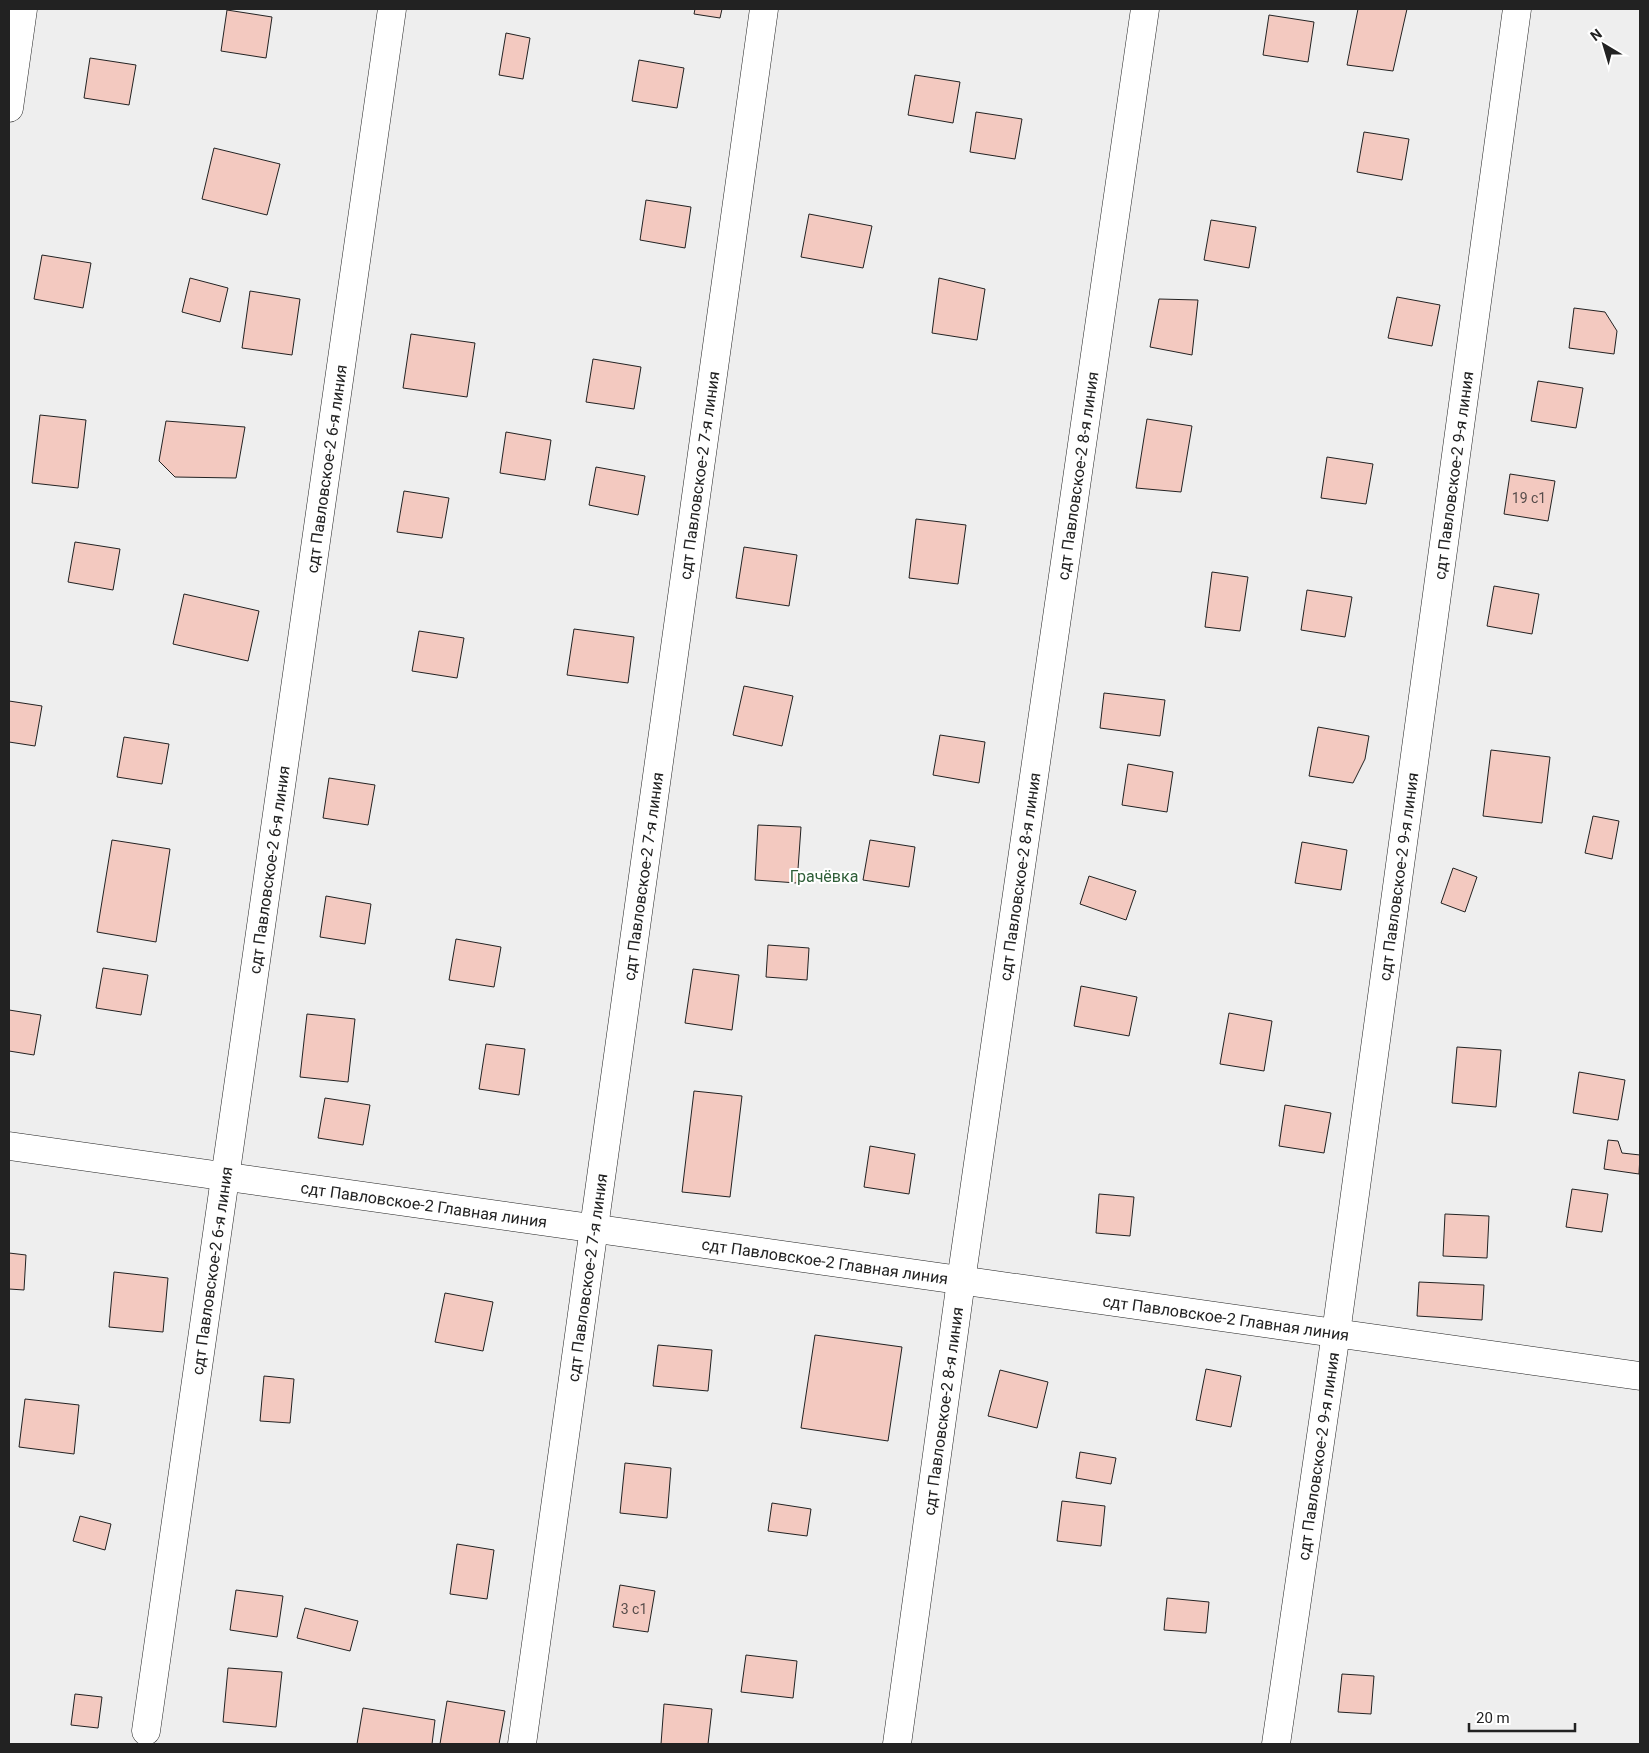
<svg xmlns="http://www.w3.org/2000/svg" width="1649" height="1753" font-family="Roboto,sans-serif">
	<rect width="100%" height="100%" fill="#fff"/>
	<path fill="#eee" stroke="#6f6f6f" d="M 9,9 L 1640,9 L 1640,1744 L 9,1744 Z"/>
	<path fill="#f3c9c0" stroke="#222" d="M 695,9 L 722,9 L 720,18 L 694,14 Z
		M 1358,9 L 1407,9 L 1393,71 L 1347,65 Z
		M 227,10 L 272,17 L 266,58 L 221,51 Z
		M 1269,15 L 1314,22 L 1308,62 L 1263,55 Z
		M 506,33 L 530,38 L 523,79 L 499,75 Z
		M 90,58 L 136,65 L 129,105 L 84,98 Z
		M 639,60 L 684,68 L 677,108 L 632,101 Z
		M 915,75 L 960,82 L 953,123 L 908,115 Z
		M 976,112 L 1022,119 L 1015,159 L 970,152 Z
		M 1364,132 L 1409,139 L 1402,180 L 1357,172 Z
		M 214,148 L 280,164 L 267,215 L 202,199 Z
		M 646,200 L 691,207 L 685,248 L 640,240 Z
		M 809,214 L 872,226 L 863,268 L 801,257 Z
		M 1211,220 L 1256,227 L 1249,268 L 1204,260 Z
		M 42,255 L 91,263 L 83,308 L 34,299 Z
		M 190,278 L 228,288 L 220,322 L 182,312 Z
		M 939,278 L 985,289 L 977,340 L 932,333 Z
		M 250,291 L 300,299 L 292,355 L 242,348 Z
		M 1397,297 L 1440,305 L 1432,346 L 1388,338 Z
		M 1159,299 L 1198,300 L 1192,355 L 1150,347 Z
		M 1574,308 L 1605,312 L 1617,331 L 1614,354 L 1569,348 Z
		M 411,334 L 475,343 L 467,397 L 403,388 Z
		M 593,359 L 641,367 L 634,409 L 586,402 Z
		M 1538,381 L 1583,388 L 1576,428 L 1531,421 Z
		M 40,415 L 86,420 L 78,488 L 32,483 Z
		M 1147,419 L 1192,426 L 1181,492 L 1136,488 Z
		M 166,421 L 245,427 L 236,478 L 175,477 L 159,461 Z
		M 506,432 L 551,440 L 545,480 L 500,473 Z
		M 1327,457 L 1373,464 L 1366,504 L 1321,498 Z
		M 596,467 L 645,476 L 638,515 L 589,505 Z
		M 1510,474 L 1555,481 L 1548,521 L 1504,514 Z
		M 404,491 L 449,498 L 442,538 L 397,532 Z
		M 916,519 L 966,525 L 958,584 L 909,578 Z
		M 75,542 L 120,549 L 113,590 L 68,582 Z
		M 744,547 L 797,555 L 789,606 L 736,598 Z
		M 1212,572 L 1248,577 L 1240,631 L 1205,627 Z
		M 1494,586 L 1539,594 L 1532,634 L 1487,626 Z
		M 1307,590 L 1352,597 L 1345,637 L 1301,630 Z
		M 184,594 L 259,611 L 248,661 L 173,644 Z
		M 574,629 L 634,637 L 628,683 L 567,675 Z
		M 419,631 L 464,638 L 457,678 L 412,671 Z
		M 744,686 L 793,696 L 782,746 L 733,735 Z
		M 1104,693 L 1165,700 L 1160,736 L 1100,728 Z
		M 9,701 L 42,706 L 35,746 L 9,742 Z
		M 1318,727 L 1369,736 L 1365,759 L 1353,783 L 1309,776 Z
		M 940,735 L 985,742 L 979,783 L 933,775 Z
		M 124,737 L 169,744 L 162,784 L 117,777 Z
		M 1491,750 L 1550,757 L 1542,823 L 1483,816 Z
		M 1128,764 L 1173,772 L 1167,812 L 1122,805 Z
		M 329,778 L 375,785 L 368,825 L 323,818 Z
		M 1593,816 L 1619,821 L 1612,859 L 1585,853 Z
		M 758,825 L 801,827 L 797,883 L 755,880 Z
		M 112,840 L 170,849 L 156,942 L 97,932 Z
		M 870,840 L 915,847 L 909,887 L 863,880 Z
		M 1302,842 L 1347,850 L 1341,890 L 1295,883 Z
		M 1453,868 L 1477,877 L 1465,912 L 1441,903 Z
		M 1089,876 L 1136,891 L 1126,920 L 1080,904 Z
		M 326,896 L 371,904 L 365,944 L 320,937 Z
		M 456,939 L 501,947 L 494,987 L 449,980 Z
		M 768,945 L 809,948 L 807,980 L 766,977 Z
		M 103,968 L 148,975 L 141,1015 L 96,1008 Z
		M 693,969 L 739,975 L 732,1030 L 685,1023 Z
		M 1081,986 L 1137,997 L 1129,1036 L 1074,1026 Z
		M 9,1010 L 41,1015 L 34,1055 L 9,1051 Z
		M 1229,1013 L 1272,1021 L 1264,1071 L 1220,1064 Z
		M 307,1014 L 355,1019 L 348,1082 L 300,1077 Z
		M 486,1044 L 525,1049 L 519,1095 L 479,1089 Z
		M 1457,1047 L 1501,1050 L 1496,1107 L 1452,1103 Z
		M 1579,1072 L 1625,1080 L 1618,1120 L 1573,1113 Z
		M 694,1091 L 742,1096 L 730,1197 L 682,1192 Z
		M 325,1098 L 370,1105 L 363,1145 L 318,1138 Z
		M 1285,1105 L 1331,1113 L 1324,1153 L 1279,1146 Z
		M 1608,1140 L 1618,1141 L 1622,1153 L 1640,1155 L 1639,1174 L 1604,1169 Z
		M 870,1146 L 915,1154 L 909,1194 L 864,1187 Z
		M 1572,1189 L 1608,1194 L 1602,1232 L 1566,1227 Z
		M 1099,1194 L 1134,1197 L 1130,1236 L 1096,1233 Z
		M 1445,1214 L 1489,1216 L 1487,1258 L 1443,1256 Z
		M 9,1253 L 26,1255 L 24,1290 L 9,1289 Z
		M 114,1272 L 168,1278 L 163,1332 L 109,1327 Z
		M 1419,1282 L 1484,1285 L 1482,1320 L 1417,1316 Z
		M 445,1293 L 493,1302 L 483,1351 L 435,1342 Z
		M 815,1335 L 902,1347 L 888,1441 L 801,1428 Z
		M 658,1345 L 712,1350 L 708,1391 L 653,1386 Z
		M 1206,1369 L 1241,1376 L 1231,1427 L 1196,1420 Z
		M 1000,1370 L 1048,1382 L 1037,1428 L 988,1416 Z
		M 264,1376 L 294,1379 L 290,1423 L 260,1421 Z
		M 25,1399 L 79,1405 L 74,1454 L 19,1447 Z
		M 1080,1452 L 1116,1458 L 1111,1484 L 1076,1478 Z
		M 625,1463 L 671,1468 L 667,1518 L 620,1513 Z
		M 1062,1501 L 1105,1506 L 1101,1546 L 1057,1541 Z
		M 772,1503 L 811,1509 L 807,1536 L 768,1531 Z
		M 80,1516 L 111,1524 L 105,1550 L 73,1541 Z
		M 457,1544 L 494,1550 L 487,1599 L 450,1594 Z
		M 620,1585 L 655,1591 L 648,1632 L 613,1627 Z
		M 236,1590 L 283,1596 L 277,1637 L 230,1630 Z
		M 1167,1598 L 1209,1602 L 1206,1633 L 1164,1630 Z
		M 305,1608 L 358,1621 L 350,1651 L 297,1638 Z
		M 746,1655 L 797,1661 L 793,1698 L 741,1692 Z
		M 228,1668 L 282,1672 L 276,1727 L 223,1722 Z
		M 1342,1674 L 1374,1676 L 1371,1714 L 1338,1712 Z
		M 75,1694 L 102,1697 L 98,1728 L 71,1725 Z
		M 447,1701 L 505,1711 L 499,1744 L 440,1744 Z
		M 664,1704 L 712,1709 L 708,1744 L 661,1744 Z
		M 363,1708 L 435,1720 L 432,1744 L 357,1744 Z"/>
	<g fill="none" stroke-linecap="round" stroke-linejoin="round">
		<defs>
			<g id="minor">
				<path d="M 9,108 L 23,9"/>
				<path id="s1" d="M 9,1146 L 1640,1376"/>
				<path id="s2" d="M 146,1731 L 392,9"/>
				<path id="s3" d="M 522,1744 L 764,9"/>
				<path id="s4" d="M 897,1744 L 961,1281 L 1145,9"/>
				<path id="s5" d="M 1276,1744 L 1336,1333 L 1517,9"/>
			</g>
		</defs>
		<use href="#minor" stroke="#222" stroke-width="29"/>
		<use href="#minor" stroke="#fff" stroke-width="28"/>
	</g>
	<g text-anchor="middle" stroke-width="4" stroke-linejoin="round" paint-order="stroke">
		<g font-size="14" fill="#564c4a">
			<text x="1529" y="503">19 с1</text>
			<text x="634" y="1614">3 с1</text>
		</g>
		<g font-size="16" fill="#222" stroke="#fff">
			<text dy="6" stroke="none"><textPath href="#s2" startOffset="1275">сдт Павловское-2 6-я линия</textPath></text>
			<text dy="6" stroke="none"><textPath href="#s3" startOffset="1281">сдт Павловское-2 7-я линия</textPath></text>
			<text dy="6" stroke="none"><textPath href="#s4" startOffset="1281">сдт Павловское-2 8-я линия</textPath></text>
			<text dy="6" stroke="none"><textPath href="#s5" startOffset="1281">сдт Павловское-2 9-я линия</textPath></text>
			<text dy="6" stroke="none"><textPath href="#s2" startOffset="870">сдт Павловское-2 6-я линия</textPath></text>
			<text dy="6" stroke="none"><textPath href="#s3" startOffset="876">сдт Павловское-2 7-я линия</textPath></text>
			<text dy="6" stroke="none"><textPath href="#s4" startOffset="876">сдт Павловское-2 8-я линия</textPath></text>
			<text dy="6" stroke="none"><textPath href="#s5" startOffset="876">сдт Павловское-2 9-я линия</textPath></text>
			<text dy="6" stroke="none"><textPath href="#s1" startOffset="419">сдт Павловское-2 Главная линия</textPath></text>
			<text dy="6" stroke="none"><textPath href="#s1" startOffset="824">сдт Павловское-2 Главная линия</textPath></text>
			<text dy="6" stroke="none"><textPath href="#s2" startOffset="465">сдт Павловское-2 6-я линия</textPath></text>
			<text dy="6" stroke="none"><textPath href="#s3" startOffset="471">сдт Павловское-2 7-я линия</textPath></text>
			<text dy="6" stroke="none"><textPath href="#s1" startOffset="1229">сдт Павловское-2 Главная линия</textPath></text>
			<text dy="6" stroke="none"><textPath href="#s4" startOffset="336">сдт Павловское-2 8-я линия</textPath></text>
			<text dy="6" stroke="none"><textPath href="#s5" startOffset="291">сдт Павловское-2 9-я линия</textPath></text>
		</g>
		<g font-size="16" fill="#2f5e38" stroke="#fff">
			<text x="824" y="882">Грачёвка</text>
		</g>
	</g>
	<rect width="1649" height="1753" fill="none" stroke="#222222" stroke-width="20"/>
	<g transform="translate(1604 45) rotate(322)" stroke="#ffffff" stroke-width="4" paint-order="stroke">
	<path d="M0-4L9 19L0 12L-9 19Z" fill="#222222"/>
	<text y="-8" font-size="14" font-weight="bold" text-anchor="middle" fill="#222222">N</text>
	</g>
	<path d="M1469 1723v8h106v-8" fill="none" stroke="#222222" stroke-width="2.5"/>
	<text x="1476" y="1723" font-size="15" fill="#222222" stroke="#ffffff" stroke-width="4" paint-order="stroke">20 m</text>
</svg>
